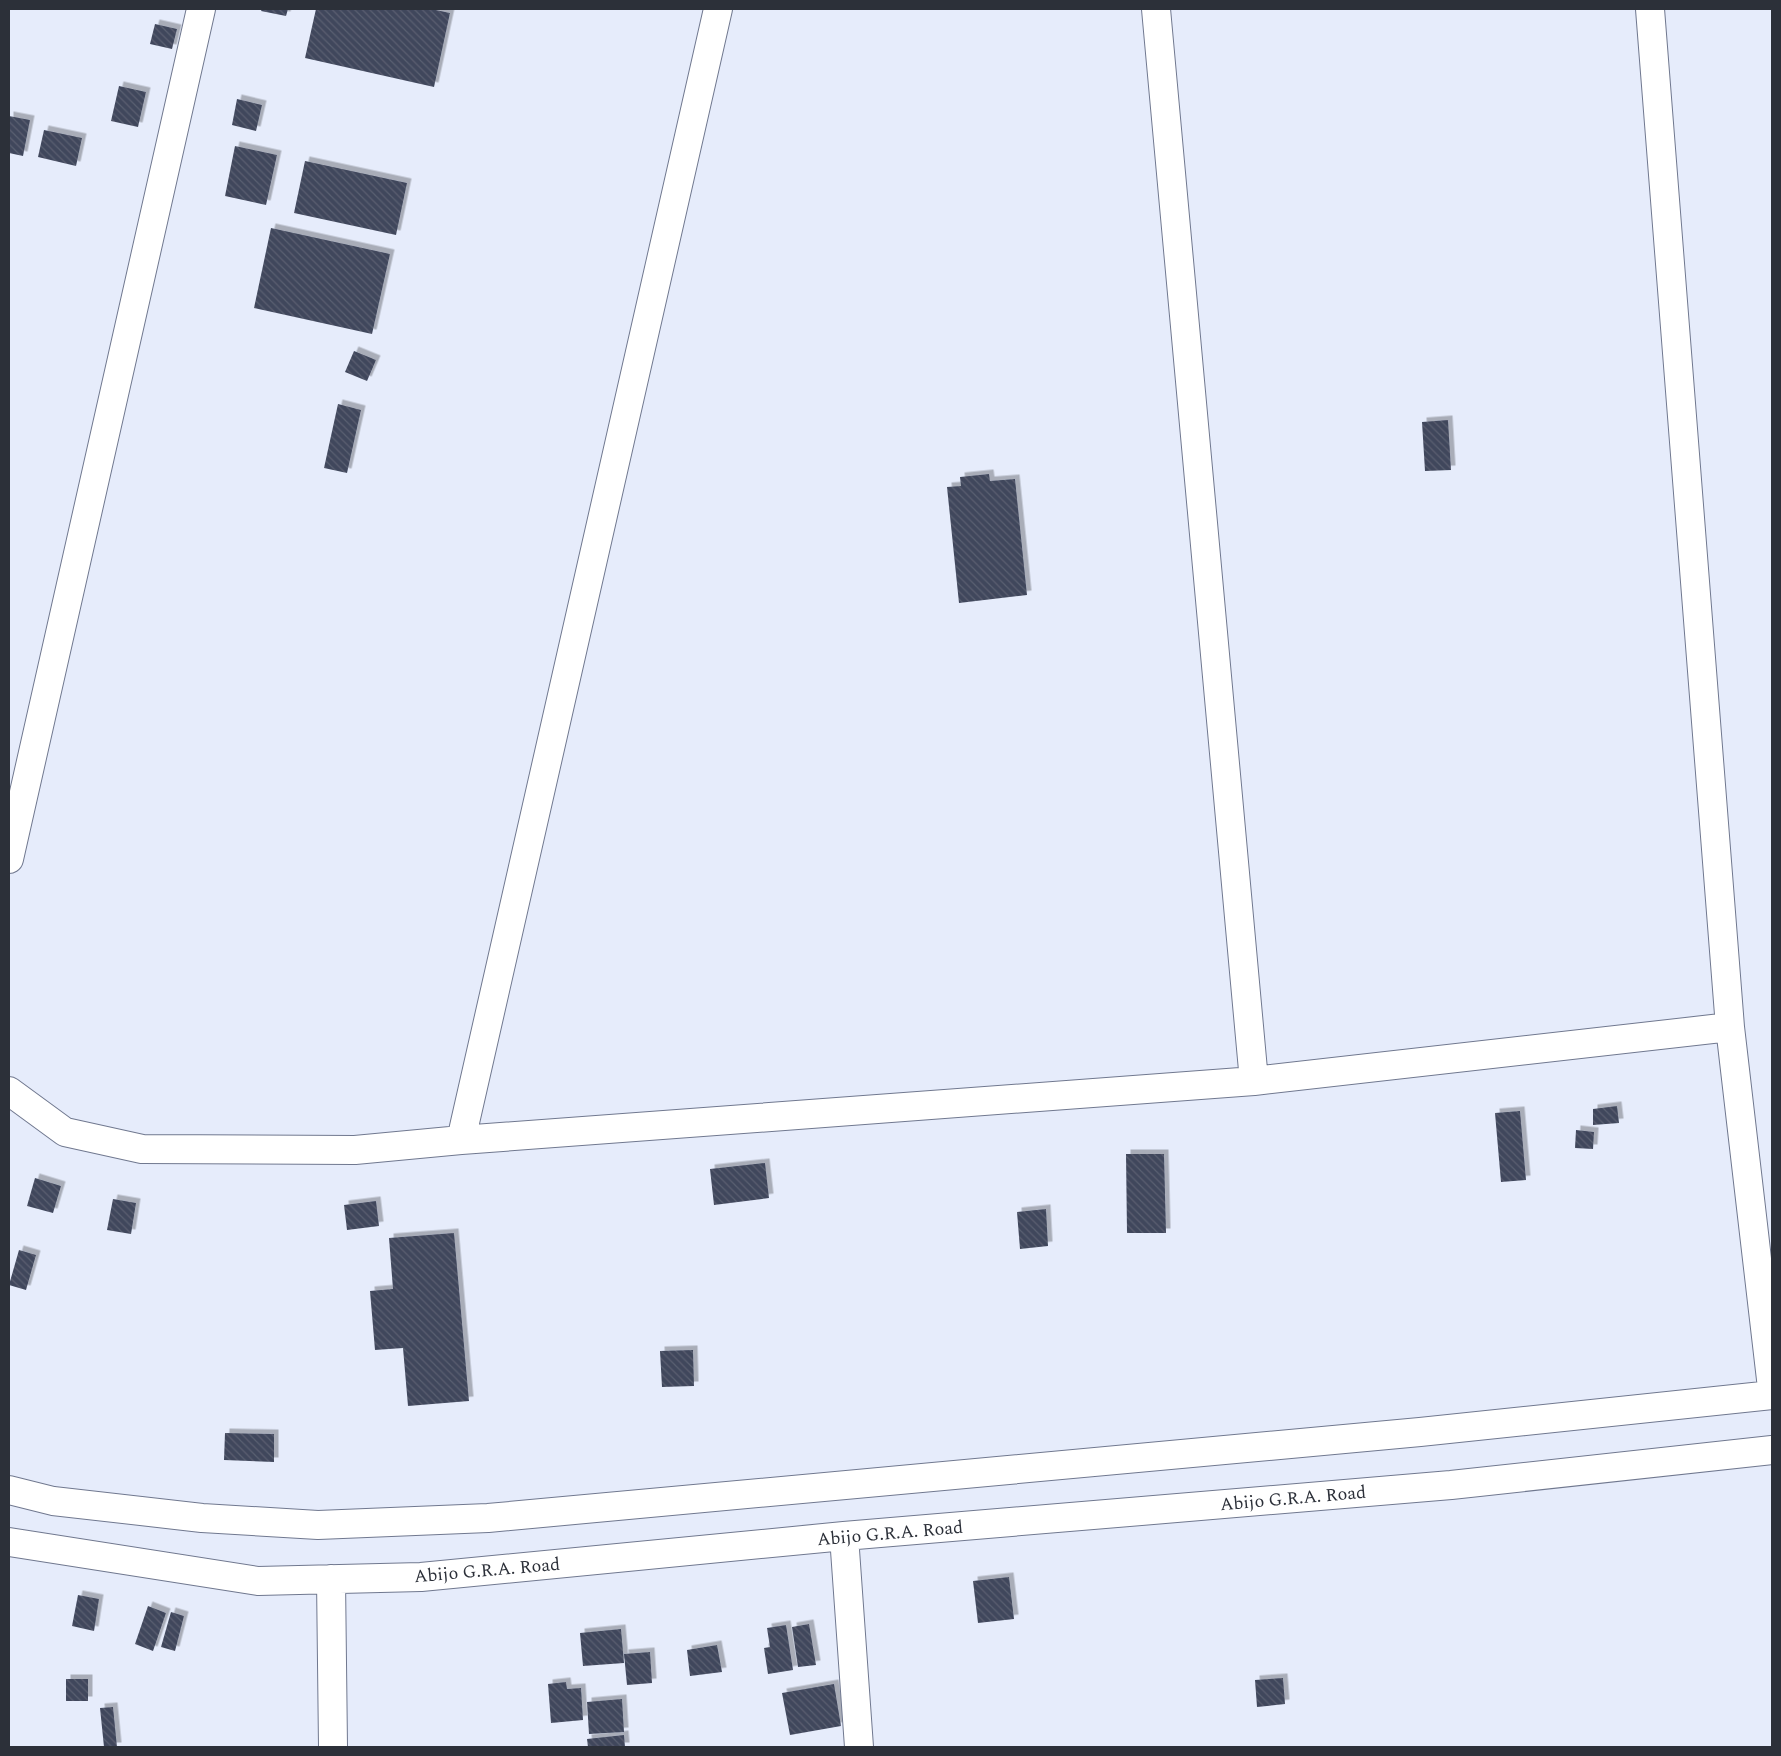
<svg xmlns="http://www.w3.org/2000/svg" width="1781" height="1756" font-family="Spectral,serif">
	<defs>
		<pattern id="building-back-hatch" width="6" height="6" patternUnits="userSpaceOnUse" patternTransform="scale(1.25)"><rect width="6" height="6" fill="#40475c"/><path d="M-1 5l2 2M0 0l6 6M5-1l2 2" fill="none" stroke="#5a5f71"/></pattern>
		<filter id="shadow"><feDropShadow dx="4.5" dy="-4.5" stdDeviation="0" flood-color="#0004"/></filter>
	</defs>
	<rect width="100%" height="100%" fill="#e6ecfb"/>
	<path fill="url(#building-back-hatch)" filter="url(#shadow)" d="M 262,9 L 288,9 L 286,16 L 261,11 Z
		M 316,9 L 431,9 L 450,13 L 434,87 L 305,58 Z
		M 155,24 L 177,29 L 172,49 L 150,44 Z
		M 119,86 L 146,92 L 138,127 L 111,121 Z
		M 237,99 L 262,105 L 256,131 L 232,125 Z
		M 9,116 L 30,120 L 23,156 L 9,153 Z
		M 44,130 L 82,138 L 76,166 L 38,157 Z
		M 235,146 L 277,155 L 266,205 L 225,196 Z
		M 305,161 L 407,183 L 396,235 L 294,213 Z
		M 271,228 L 390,254 L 372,334 L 254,308 Z
		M 354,351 L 376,360 L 367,381 L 345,372 Z
		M 338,404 L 361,410 L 347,473 L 324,468 Z
		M 1448,420 L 1451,470 L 1425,471 L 1422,422 Z
		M 989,474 L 990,481 L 1015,479 L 1027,595 L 959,603 L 947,487 L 961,486 L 960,477 Z
		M 1617,1106 L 1619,1123 L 1593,1125 L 1593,1109 Z
		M 1520,1111 L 1526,1180 L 1501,1182 L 1495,1113 Z
		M 1576,1130 L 1594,1132 L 1593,1149 L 1575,1148 Z
		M 1126,1154 L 1164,1154 L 1166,1233 L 1127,1233 Z
		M 765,1163 L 769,1198 L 714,1205 L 710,1169 Z
		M 35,1178 L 61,1186 L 53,1213 L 27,1206 Z
		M 113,1199 L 136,1203 L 131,1234 L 107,1230 Z
		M 376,1201 L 379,1226 L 347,1230 L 344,1205 Z
		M 1046,1209 L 1048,1246 L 1020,1249 L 1017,1212 Z
		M 454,1233 L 469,1401 L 408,1406 L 403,1348 L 375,1350 L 370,1291 L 393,1289 L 389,1238 Z
		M 19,1250 L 36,1255 L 26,1290 L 9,1285 Z
		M 693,1350 L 694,1386 L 662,1387 L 660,1351 Z
		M 225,1433 L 274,1434 L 274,1462 L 224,1460 Z
		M 1009,1577 L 1014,1619 L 978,1623 L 973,1581 Z
		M 78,1595 L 99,1599 L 94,1631 L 72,1626 Z
		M 148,1606 L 166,1613 L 153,1651 L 135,1644 Z
		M 171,1612 L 184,1616 L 175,1651 L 161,1647 Z
		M 809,1624 L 816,1665 L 798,1667 L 792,1627 Z
		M 786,1625 L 793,1670 L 768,1674 L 764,1648 L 770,1647 L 767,1628 Z
		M 621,1629 L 624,1663 L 583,1666 L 580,1633 Z
		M 717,1645 L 722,1672 L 690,1676 L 687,1650 Z
		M 650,1652 L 652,1683 L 627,1685 L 624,1654 Z
		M 1283,1678 L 1285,1704 L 1257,1707 L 1255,1680 Z
		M 66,1679 L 88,1679 L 88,1701 L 66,1701 Z
		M 566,1682 L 567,1689 L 581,1688 L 583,1720 L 551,1723 L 548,1684 Z
		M 834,1684 L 841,1726 L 790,1735 L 782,1693 Z
		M 622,1699 L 624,1732 L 589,1734 L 587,1702 Z
		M 113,1707 L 117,1747 L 104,1747 L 100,1708 Z
		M 624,1735 L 625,1747 L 588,1747 L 587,1739 Z"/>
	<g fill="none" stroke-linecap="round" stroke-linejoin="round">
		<defs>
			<path id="minor" d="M 1156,9 L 1254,1081
				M 1650,9 L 1730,1027 L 1772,1388
				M 9,859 L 201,9
				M 9,1091 L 65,1132 L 142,1149 L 355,1150 L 461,1140 L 1254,1081 L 1730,1027
				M 461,1140 L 718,9
				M 9,1490 L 53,1501 L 202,1518 L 318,1525 L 488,1518 L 1420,1432 L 1772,1395
				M 844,1536 L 859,1747
				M 9,1542 L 258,1581 L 421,1577 L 844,1536 L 1451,1485 L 1772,1450
				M 331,1579 L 333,1747"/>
		</defs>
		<use href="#minor" stroke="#70788f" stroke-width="30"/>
		<use href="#minor" stroke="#fff" stroke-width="28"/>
	</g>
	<g text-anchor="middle" stroke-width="5" stroke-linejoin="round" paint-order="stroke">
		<g font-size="18" fill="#2c3039" stroke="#fff">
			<text transform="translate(1293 1498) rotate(-5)" y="6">Abijo G.R.A. Road</text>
			<text transform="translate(890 1533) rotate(-5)" y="6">Abijo G.R.A. Road</text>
			<text transform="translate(487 1570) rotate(-5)" y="6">Abijo G.R.A. Road</text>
		</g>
	</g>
	<rect width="1781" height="1756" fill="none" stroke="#2c3039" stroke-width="20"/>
</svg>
